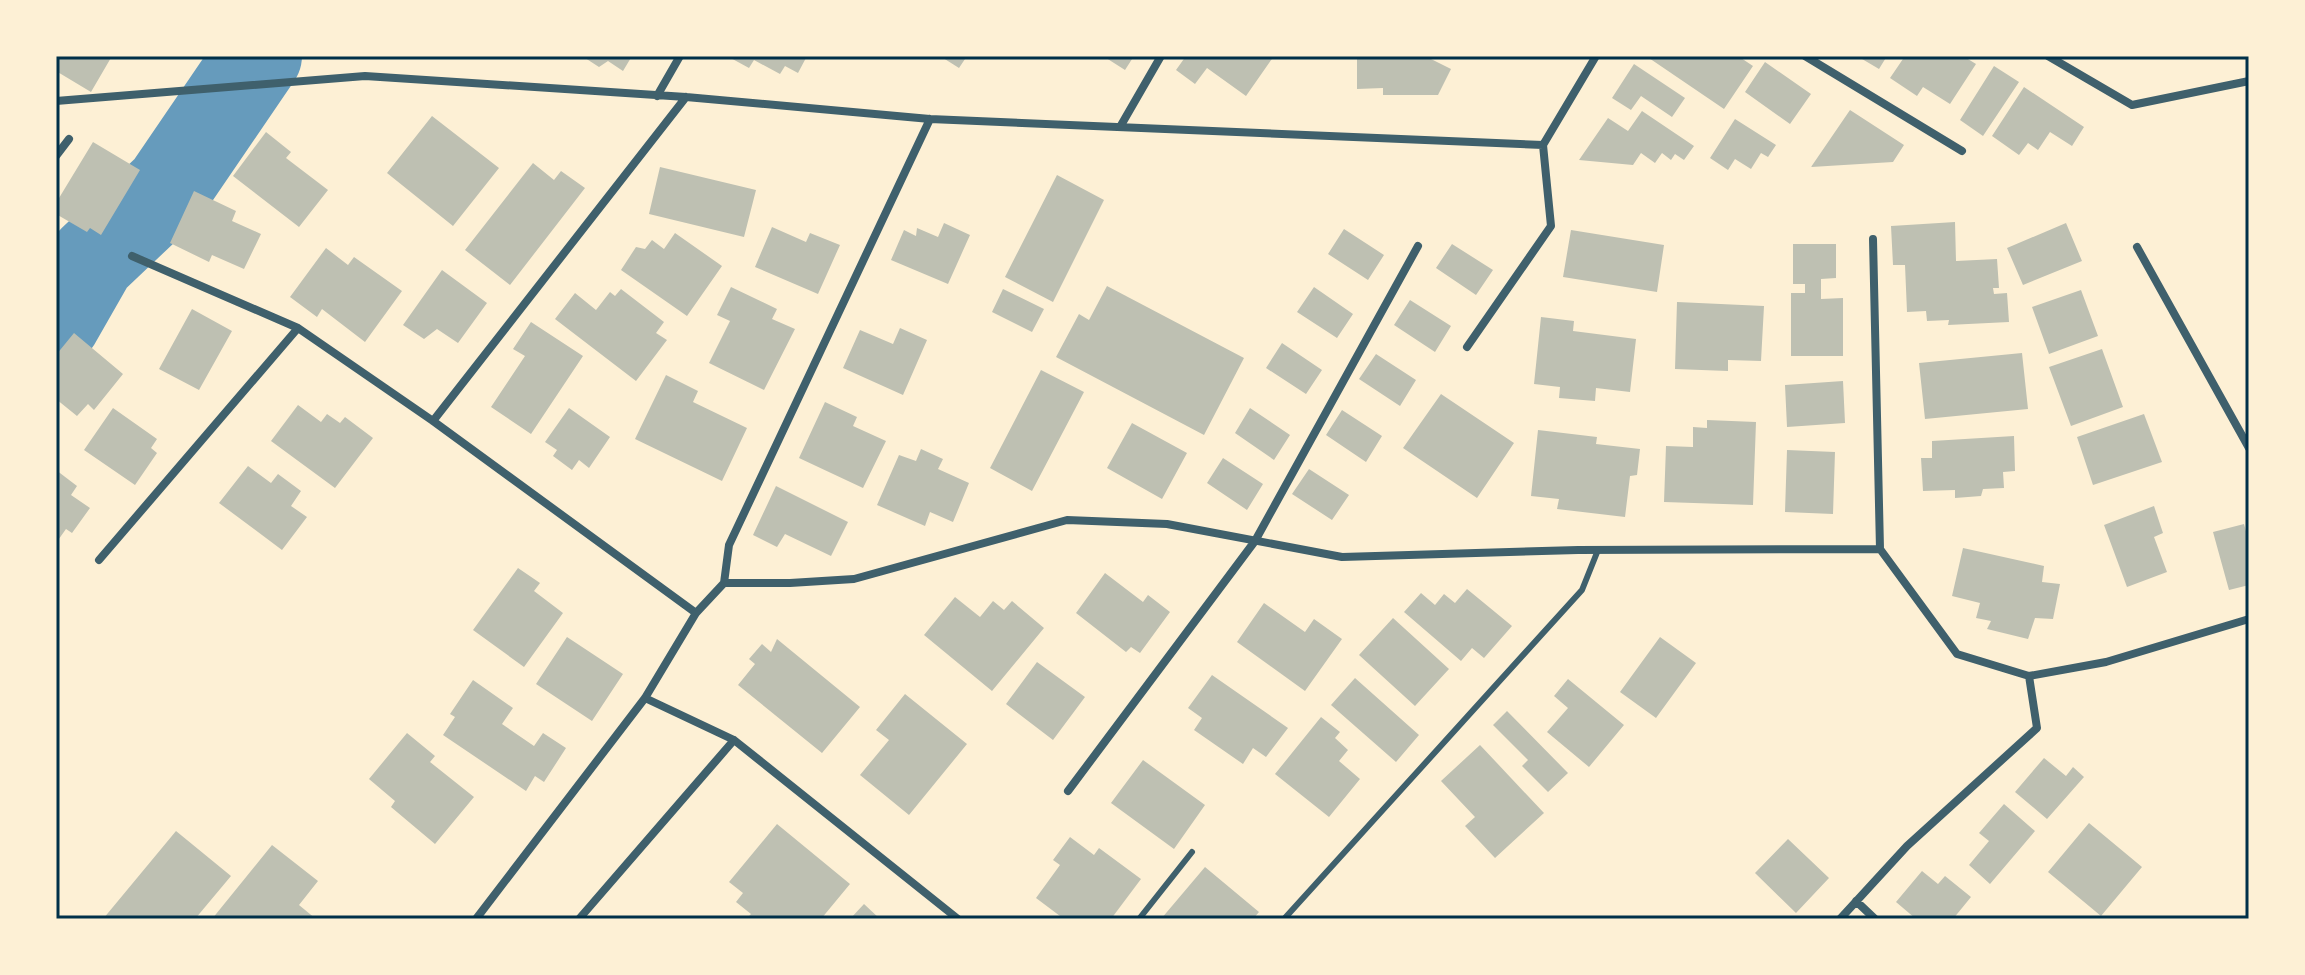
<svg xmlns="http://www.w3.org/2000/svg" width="2305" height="975" font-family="Roboto,sans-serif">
	<rect width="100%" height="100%" fill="#fdf0d5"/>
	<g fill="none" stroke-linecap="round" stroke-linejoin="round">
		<path stroke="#669bbc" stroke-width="88" d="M 56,323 L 92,260 L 168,188 L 258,56"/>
	</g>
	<path fill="#bec0b2" d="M 56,56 L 112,56 L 91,92 L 56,71 Z
		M 582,56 L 632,56 L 623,71 L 608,61 L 599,67 Z
		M 727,56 L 807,56 L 798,73 L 785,66 L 780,74 L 754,60 L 749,68 Z
		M 940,56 L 967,56 L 959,68 Z
		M 1103,56 L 1134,56 L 1125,70 Z
		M 1186,56 L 1274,56 L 1246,96 L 1207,68 L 1195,84 L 1176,70 Z
		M 1357,56 L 1425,56 L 1451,69 L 1438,95 L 1383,95 L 1383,88 L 1357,89 Z
		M 1646,56 L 1738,56 L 1753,66 L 1724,109 Z
		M 1857,56 L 1887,56 L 1879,69 Z
		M 1905,56 L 1963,56 L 1976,64 L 1950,104 L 1923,87 L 1917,96 L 1890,78 Z
		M 1765,62 L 1811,94 L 1790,124 L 1745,92 Z
		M 1634,64 L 1685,98 L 1672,117 L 1641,96 L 1631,110 L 1612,98 Z
		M 1994,66 L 2019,82 L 1983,136 L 1960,120 Z
		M 2024,87 L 2084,127 L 2072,146 L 2050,132 L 2038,150 L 2028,143 L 2019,155 L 1992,136 Z
		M 1850,110 L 1904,145 L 1893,162 L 1811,167 Z
		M 1642,111 L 1694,146 L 1684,160 L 1675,154 L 1671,160 L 1662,153 L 1655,163 L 1641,153 L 1633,165 L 1579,160 L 1608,118 L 1628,131 Z
		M 432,116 L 499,168 L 453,226 L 387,173 Z
		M 1735,119 L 1776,145 L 1768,157 L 1761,153 L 1751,169 L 1735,159 L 1728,170 L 1710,158 Z
		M 266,132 L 291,152 L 286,158 L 328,190 L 299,227 L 233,176 Z
		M 93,142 L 140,170 L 101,235 L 90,228 L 87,232 L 56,214 L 56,203 Z
		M 533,163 L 554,180 L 561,171 L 585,188 L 510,285 L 465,250 Z
		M 660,167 L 756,190 L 744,237 L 649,214 Z
		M 1057,175 L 1104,200 L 1053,302 L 1005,277 Z
		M 194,191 L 236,211 L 232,221 L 261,234 L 244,269 L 212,255 L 209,262 L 170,243 Z
		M 1955,222 L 1956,261 L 1997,259 L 1999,288 L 1993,288 L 1994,294 L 2007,293 L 2009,322 L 1948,325 L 1949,320 L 1927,321 L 1926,311 L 1907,312 L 1905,265 L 1893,265 L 1891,226 Z
		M 944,223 L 970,235 L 948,284 L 891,260 L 904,230 L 916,236 L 917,228 L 938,237 Z
		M 2066,223 L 2082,261 L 2023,285 L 2007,248 Z
		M 772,227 L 806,242 L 810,233 L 840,245 L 818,294 L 755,267 Z
		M 1344,229 L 1384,255 L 1368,280 L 1328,254 Z
		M 1571,230 L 1664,245 L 1657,292 L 1563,277 Z
		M 675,233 L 722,266 L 687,316 L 621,270 L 636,247 L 645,249 L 652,240 L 664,249 Z
		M 1452,244 L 1493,270 L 1476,295 L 1436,268 Z
		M 1793,244 L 1836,244 L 1836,278 L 1821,279 L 1821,299 L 1843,298 L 1843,356 L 1791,356 L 1791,293 L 1805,293 L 1805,284 L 1793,284 Z
		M 326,248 L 348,265 L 354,257 L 402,291 L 365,342 L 322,309 L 317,317 L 290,297 Z
		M 442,270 L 487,303 L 458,343 L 437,329 L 424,339 L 403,325 Z
		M 1107,286 L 1244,358 L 1204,435 L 1056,357 L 1079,314 L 1089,320 Z
		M 731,287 L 777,309 L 772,319 L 795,329 L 764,390 L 709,363 L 730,321 L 717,315 Z
		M 1314,287 L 1353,314 L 1337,338 L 1297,312 Z
		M 621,289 L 664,322 L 656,333 L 667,340 L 636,381 L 555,319 L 575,293 L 596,310 L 610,292 L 615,296 Z
		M 1003,289 L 1044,309 L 1032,332 L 992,312 Z
		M 2081,290 L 2098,336 L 2049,354 L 2032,307 Z
		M 1410,300 L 1451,326 L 1435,352 L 1394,325 Z
		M 1677,302 L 1764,306 L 1761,361 L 1728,360 L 1728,371 L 1675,369 Z
		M 192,309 L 232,331 L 199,390 L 159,369 Z
		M 1541,317 L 1574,321 L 1573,331 L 1636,339 L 1630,392 L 1596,388 L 1595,401 L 1559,398 L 1560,387 L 1534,384 Z
		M 531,322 L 583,356 L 531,434 L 491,407 L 525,356 L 513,349 Z
		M 900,328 L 927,340 L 903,395 L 843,368 L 860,330 L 893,344 Z
		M 74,333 L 123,374 L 94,410 L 88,404 L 77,416 L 56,399 L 56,355 Z
		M 1282,343 L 1322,370 L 1306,394 L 1266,368 Z
		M 2102,349 L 2123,407 L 2071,426 L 2049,367 Z
		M 2022,353 L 2028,409 L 1925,419 L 1919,363 Z
		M 1376,354 L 1416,380 L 1400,406 L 1359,379 Z
		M 1041,370 L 1084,392 L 1032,491 L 990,468 Z
		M 666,375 L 698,391 L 693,402 L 747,428 L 722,481 L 635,439 Z
		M 1843,381 L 1845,423 L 1787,427 L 1785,385 Z
		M 1441,394 L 1514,443 L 1477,498 L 1403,448 Z
		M 825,402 L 857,417 L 853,426 L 886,441 L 863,488 L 799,458 Z
		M 298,405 L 321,422 L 327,414 L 340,423 L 345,417 L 373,438 L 335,488 L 271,441 Z
		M 113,408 L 157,439 L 151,448 L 157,453 L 135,485 L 84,450 Z
		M 569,408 L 610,437 L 589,468 L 579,460 L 572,470 L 553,456 L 557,450 L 545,442 Z
		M 1250,408 L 1290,435 L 1274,460 L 1235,433 Z
		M 1342,410 L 1382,436 L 1366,462 L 1326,435 Z
		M 2144,414 L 2162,462 L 2093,485 L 2077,437 Z
		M 1707,420 L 1756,422 L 1753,505 L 1664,502 L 1666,446 L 1693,447 L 1693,427 L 1707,428 Z
		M 1132,423 L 1187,453 L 1162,499 L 1107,468 Z
		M 1538,430 L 1597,437 L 1596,444 L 1640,449 L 1637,475 L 1630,476 L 1625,517 L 1557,509 L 1559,499 L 1531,496 Z
		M 2014,436 L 2015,471 L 2003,472 L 2004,488 L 1983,489 L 1981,496 L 1955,498 L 1955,490 L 1923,491 L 1921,458 L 1932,458 L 1932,441 Z
		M 921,449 L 943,459 L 938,469 L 969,483 L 953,522 L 930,512 L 925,526 L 877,505 L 899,455 L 916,461 Z
		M 1787,450 L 1835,452 L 1833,514 L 1785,512 Z
		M 1223,458 L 1263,484 L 1247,510 L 1207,483 Z
		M 248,466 L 271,483 L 278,474 L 301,491 L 291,506 L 307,517 L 282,550 L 219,503 Z
		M 1309,469 L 1349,495 L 1332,520 L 1292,494 Z
		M 56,470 L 77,486 L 71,495 L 90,508 L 72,533 L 66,529 L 56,543 Z
		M 776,486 L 848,522 L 831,556 L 785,534 L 777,547 L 753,535 Z
		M 2154,506 L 2163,533 L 2154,537 L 2167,572 L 2127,587 L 2104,525 Z
		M 2244,524 L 2249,542 L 2249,585 L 2229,590 L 2213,532 Z
		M 1963,548 L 2044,566 L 2042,582 L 2060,584 L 2053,619 L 2035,618 L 2028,639 L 1987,629 L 1991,621 L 1976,618 L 1980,603 L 1952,596 Z
		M 518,568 L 540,583 L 534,591 L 563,613 L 524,667 L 473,630 Z
		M 1105,573 L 1143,602 L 1148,595 L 1170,612 L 1140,653 L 1131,647 L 1126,652 L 1076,613 Z
		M 1467,589 L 1512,626 L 1484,658 L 1472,648 L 1461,661 L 1404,612 L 1421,593 L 1435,605 L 1444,594 L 1455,603 Z
		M 955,597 L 980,617 L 993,601 L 1004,610 L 1012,601 L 1044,628 L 992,691 L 924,635 Z
		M 1264,603 L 1305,632 L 1314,619 L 1342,639 L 1305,691 L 1237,642 Z
		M 1393,618 L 1449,669 L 1415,706 L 1359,655 Z
		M 567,637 L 623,674 L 592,721 L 536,684 Z
		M 1660,637 L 1696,663 L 1656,718 L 1620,692 Z
		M 777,639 L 860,707 L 822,753 L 738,685 L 755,664 L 749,659 L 762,644 L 771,652 Z
		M 1037,662 L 1085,697 L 1053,740 L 1006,704 Z
		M 1212,675 L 1288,728 L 1266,757 L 1253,748 L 1243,764 L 1194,730 L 1202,718 L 1188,708 Z
		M 1355,678 L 1419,735 L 1396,762 L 1331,705 Z
		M 1568,679 L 1624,725 L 1589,767 L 1547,732 L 1568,708 L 1554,696 Z
		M 473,680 L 513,708 L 502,724 L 534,746 L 543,733 L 566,748 L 544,782 L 535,776 L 526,791 L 443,735 L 455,717 L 450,714 Z
		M 905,694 L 967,744 L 909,815 L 860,775 L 889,740 L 876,730 Z
		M 1507,711 L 1568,773 L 1548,792 L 1522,766 L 1528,760 L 1493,725 Z
		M 1321,717 L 1340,732 L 1335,738 L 1348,750 L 1339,761 L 1360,779 L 1329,817 L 1275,774 Z
		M 407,733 L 435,756 L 430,762 L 474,797 L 435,844 L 391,807 L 395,801 L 369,779 Z
		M 1480,745 L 1544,813 L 1495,858 L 1465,826 L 1475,817 L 1441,781 Z
		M 2044,758 L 2066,776 L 2073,767 L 2084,777 L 2047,819 L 2015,792 Z
		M 1143,760 L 1205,805 L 1174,849 L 1111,803 Z
		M 2004,804 L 2035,831 L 1990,884 L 1969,865 L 1989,841 L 1979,833 Z
		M 2089,823 L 2142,867 L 2101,916 L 2048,872 Z
		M 777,824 L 850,884 L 821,919 L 746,919 L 751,914 L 736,902 L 743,893 L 729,882 Z
		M 176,831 L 231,876 L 195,919 L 103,919 Z
		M 1070,837 L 1094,855 L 1099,848 L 1141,879 L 1111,919 L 1064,919 L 1036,898 L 1060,865 L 1053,860 Z
		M 1788,839 L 1829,878 L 1796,913 L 1755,873 Z
		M 272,845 L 318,881 L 299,905 L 316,919 L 212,919 Z
		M 1205,867 L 1259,912 L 1253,919 L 1161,919 Z
		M 1922,871 L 1938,884 L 1945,876 L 1971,897 L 1953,919 L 1916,919 L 1896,902 Z
		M 864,904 L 880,919 L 850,919 Z"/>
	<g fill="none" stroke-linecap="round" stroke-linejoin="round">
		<path stroke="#3f606c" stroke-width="6" d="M 1139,919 L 1192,852
			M 1284,919 L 1582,590 L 1598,550"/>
		<path stroke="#3f606c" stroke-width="8" d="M 1805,56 L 1962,151
			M 2048,56 L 2132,105 L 2249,81
			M 657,96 L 680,56
			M 56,101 L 365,76 L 686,97 L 930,119 L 1543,145 L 1596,56
			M 1120,127 L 1161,56
			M 56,156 L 69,139
			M 1873,239 L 1880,549
			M 2137,247 L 2249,448
			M 132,256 L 298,328 L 433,421 L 696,613
			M 1467,347 L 1551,226 L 1543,145
			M 433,421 L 686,97
			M 99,560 L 298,328
			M 724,583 L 790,583 L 854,579 L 1067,520 L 1167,524 L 1342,557 L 1578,550 L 1880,549 L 1957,654 L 2029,676 L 2106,662 L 2249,619
			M 645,698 L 734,740 L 958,919
			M 1068,791 L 1255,541 L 1418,246
			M 1856,901 L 1875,919
			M 476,919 L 645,698 L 696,613 L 724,583 L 729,545 L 930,119
			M 579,919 L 734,740
			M 1840,919 L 1907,846 L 2037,728 L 2029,676"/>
	</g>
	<rect width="2305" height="975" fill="none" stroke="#fdf0d5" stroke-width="116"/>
	<rect x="58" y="58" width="2189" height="859" fill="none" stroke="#003049" stroke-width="3"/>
</svg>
